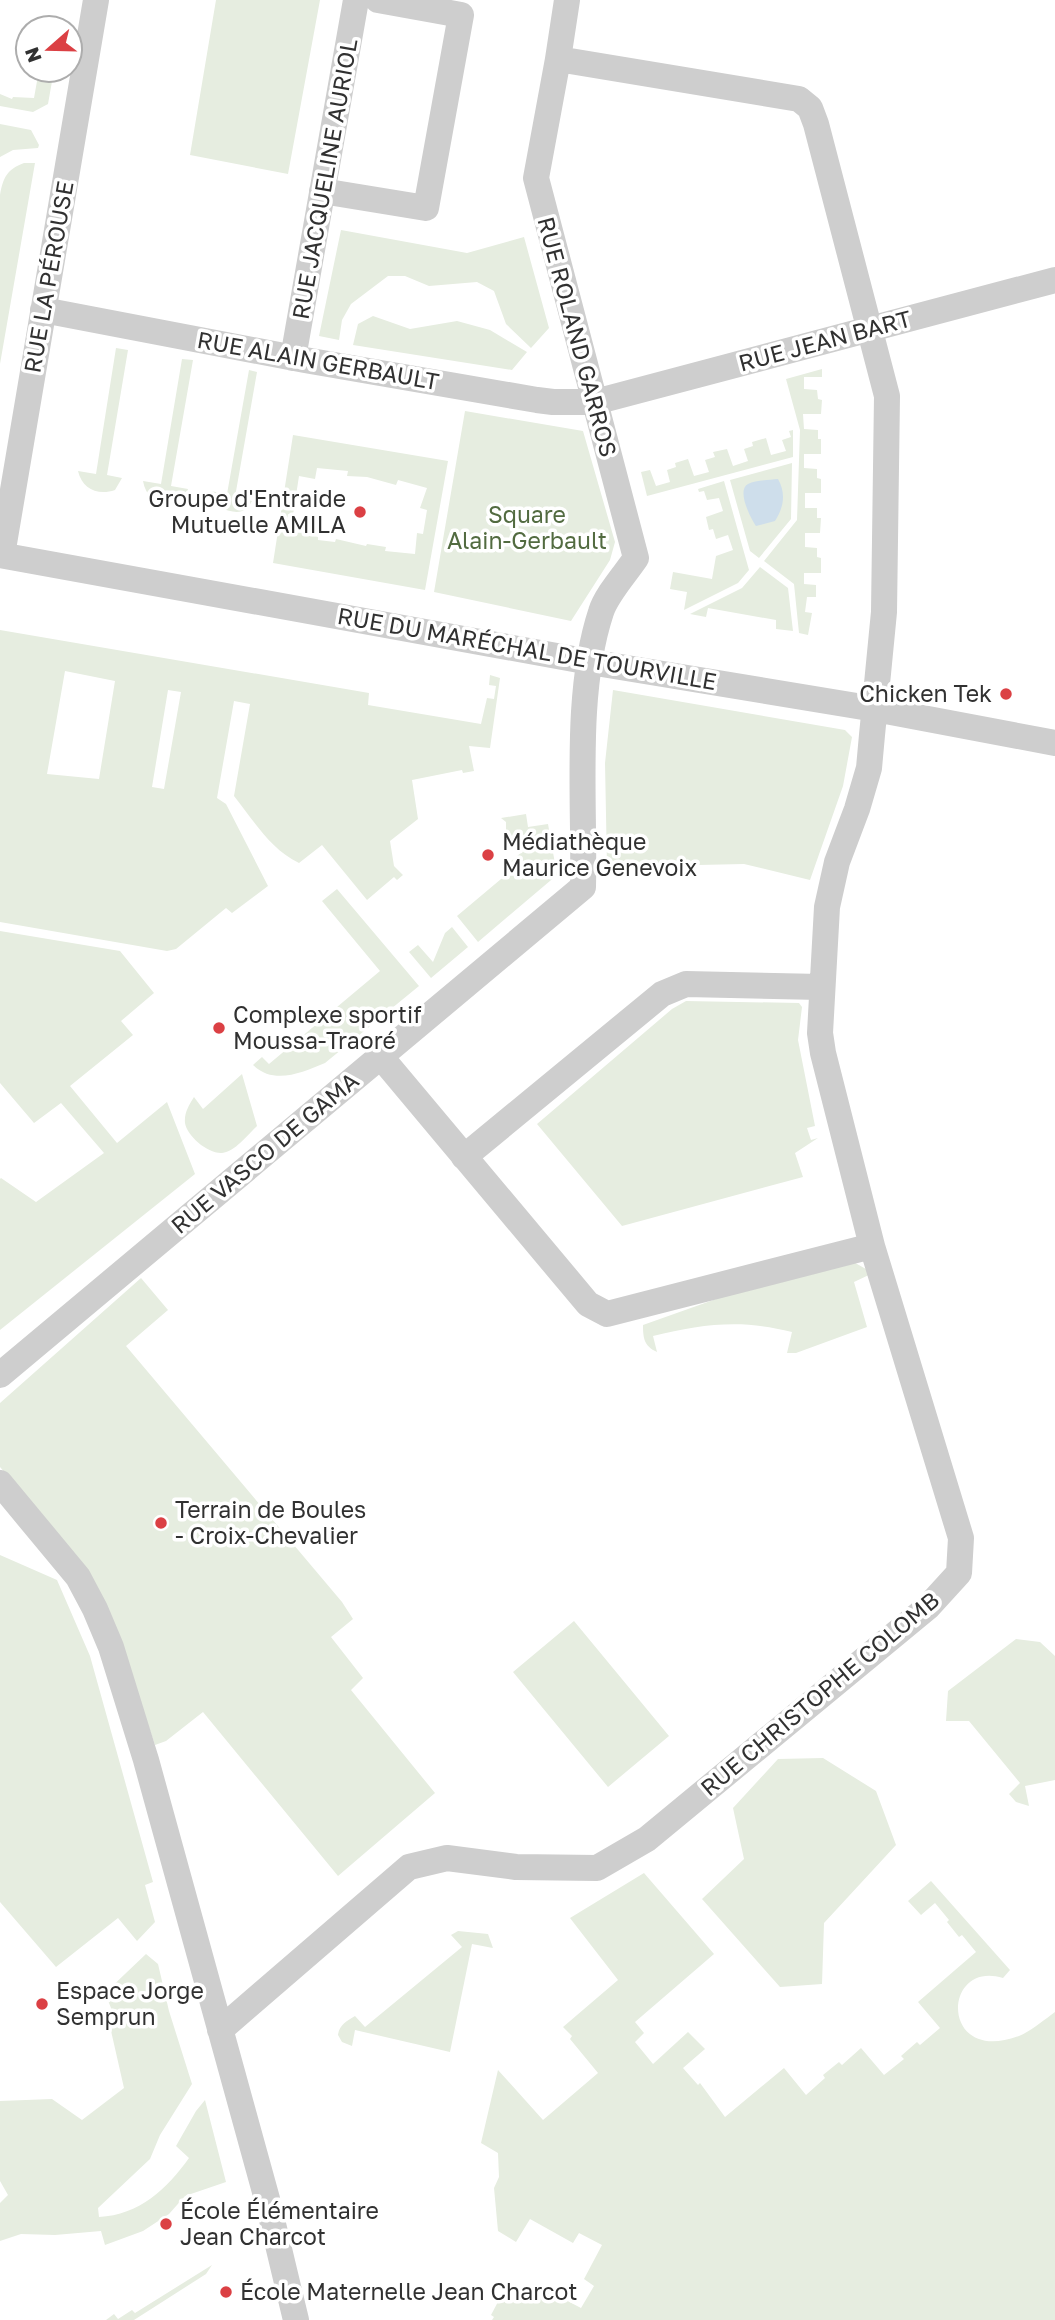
<svg xmlns="http://www.w3.org/2000/svg" width="1055" height="2320" font-family="'Golos Text',sans-serif">
	<rect width="100%" height="100%" fill="#fff"/>
	<path fill="#e6ede0" fill-rule="evenodd" d="M 216,0 L 320,0 L 288,174 L 190,155 Z
		M 39,70 L 54,70 L 48,104 L 33,112 L 0,106 L 0,94 L 12,99 L 13,97 L 34,98 Z
		M 0,124 L 31,130 L 39,145 L 38,148 L 13,150 L 0,157 Z
		M 24,163 L 35,163 L 0,364 L 0,195 C 3,178 7,169 24,163 Z
		M 341,230 L 467,253 L 524,237 L 549,328 L 531,348 L 506,324 L 494,291 L 477,282 L 429,286 L 405,276 L 388,276 L 351,304 L 342,320 L 339,340 L 319,336 Z
		M 373,316 L 410,329 L 457,321 L 490,330 L 527,352 L 512,370 L 353,345 L 358,324 Z
		M 116,348 L 128,350 L 107,475 L 122,478 L 115,490 C 98,496 82,489 78,471 L 96,474 Z
		M 182,359 L 193,360 L 171,486 L 188,489 L 186,496 C 169,510 147,504 143,481 L 161,484 Z
		M 822,369 L 822,377 L 804,377 L 804,389 L 817,390 L 818,399 L 822,400 L 821,414 L 803,414 L 804,429 L 818,430 L 818,439 L 821,439 L 821,454 L 804,454 L 804,468 L 817,469 L 817,478 L 821,479 L 821,493 L 805,493 L 805,508 L 817,508 L 817,518 L 821,518 L 820,533 L 805,533 L 805,547 L 817,548 L 817,557 L 821,558 L 821,573 L 804,573 L 804,584 L 816,585 L 816,597 L 807,597 L 805,612 L 812,613 L 808,635 L 799,633 L 794,584 L 764,561 L 797,520 L 800,430 L 786,379 Z
		M 249,370 L 257,372 L 235,497 L 252,501 C 244,517 232,512 217,507 L 210,491 L 227,494 Z
		M 465,411 L 583,431 L 615,542 L 610,560 L 571,621 L 434,592 Z
		M 793,430 L 793,457 L 647,496 L 641,472 L 650,470 L 656,486 L 670,482 L 667,470 L 676,467 L 675,463 L 688,459 L 694,476 L 709,472 L 705,460 L 715,457 L 713,452 L 727,449 L 733,466 L 748,461 L 744,449 L 753,446 L 752,442 L 766,438 L 771,455 L 786,451 L 782,440 L 791,437 L 789,431 Z
		M 293,435 L 448,461 L 425,590 L 273,563 ZM 317,468 L 348,471 L 347,476 L 367,477 L 396,485 L 398,480 L 427,488 L 420,508 L 427,510 L 423,534 L 417,533 L 415,554 L 385,551 L 386,547 L 367,544 L 366,546 L 336,539 L 335,542 L 318,540 L 318,537 L 305,534 L 307,523 L 287,520 L 288,514 L 293,515 L 299,476 L 315,479 Z
		M 792,463 L 791,519 L 759,558 L 750,551 L 730,480 Z
		M 724,481 L 749,570 L 738,583 L 684,610 L 687,592 L 670,589 L 673,572 L 712,579 L 716,556 L 733,550 L 728,535 L 716,539 L 713,529 L 709,530 L 706,517 L 723,511 L 719,498 L 707,500 L 704,491 L 699,492 L 698,489 Z
		M 760,567 L 788,588 L 793,631 L 776,629 L 776,620 L 708,608 L 706,617 L 690,614 L 742,588 Z
		M 0,630 L 369,693 L 368,705 L 481,724 L 487,698 L 494,699 L 496,686 L 489,685 L 490,675 L 500,678 L 490,748 L 469,746 L 474,771 L 463,773 L 462,770 L 412,780 L 418,819 L 390,841 L 394,866 L 403,875 L 397,880 L 394,877 L 367,900 L 322,845 L 299,863 C 270,849 254,821 234,796 L 250,704 L 234,701 L 217,798 L 226,804 L 268,886 L 232,913 L 226,908 L 176,949 L 167,951 L 0,922 ZM 65,671 L 115,681 L 99,779 L 47,774 ZM 168,690 L 181,692 L 164,789 L 152,787 Z
		M 613,690 L 845,730 L 852,737 L 843,786 L 810,880 L 744,864 L 607,867 L 605,763 Z
		M 526,814 L 528,827 L 548,824 L 557,875 L 478,942 L 457,916 L 507,874 L 503,868 L 523,851 L 506,830 L 506,822 L 501,818 Z
		M 337,889 L 419,986 L 325,1063 C 301,1073 274,1085 253,1065 L 262,1057 L 269,1064 L 380,971 L 322,901 Z
		M 452,927 L 468,947 L 431,978 L 409,952 L 418,945 L 433,962 L 445,933 Z
		M 0,931 L 120,951 L 154,993 L 121,1021 L 133,1035 L 70,1086 L 117,1143 L 167,1102 L 195,1174 L 0,1330 L 0,1179 L 1,1178 L 36,1202 L 104,1153 L 61,1103 L 34,1123 L 0,1083 Z
		M 686,1001 L 799,1003 L 802,1007 L 798,1040 L 815,1126 L 807,1128 L 811,1140 L 818,1138 L 795,1153 L 803,1177 L 622,1226 L 537,1124 L 672,1009 Z
		M 242,1074 L 257,1126 C 247,1135 236,1151 222,1153 C 208,1154 187,1136 185,1123 C 184,1113 189,1105 194,1097 L 203,1109 Z
		M 850,1260 L 873,1273 L 854,1282 L 867,1327 L 796,1353 L 787,1353 L 792,1332 C 742,1319 702,1324 653,1336 L 657,1352 C 644,1346 643,1338 643,1325 L 784,1275 Z
		M 141,1278 L 168,1310 L 126,1346 L 342,1602 L 353,1619 L 331,1637 L 363,1678 L 351,1690 L 435,1793 L 338,1876 L 203,1712 L 166,1741 L 155,1745 L 129,1669 L 80,1563 L 0,1467 L 0,1403 Z
		M 0,1555 L 57,1580 L 90,1656 L 153,1882 L 145,1885 L 155,1922 L 137,1941 L 118,1918 L 56,1967 L 0,1902 Z
		M 574,1621 L 669,1736 L 608,1787 L 513,1672 Z
		M 1016,1639 L 1040,1642 L 1055,1656 L 1055,1780 L 1025,1786 L 1029,1806 L 1016,1802 L 1009,1794 L 1020,1783 L 969,1721 L 946,1721 L 948,1691 Z
		M 823,1758 L 876,1791 L 896,1845 L 824,1923 L 822,1984 L 780,1987 L 702,1899 L 744,1859 L 733,1808 L 778,1759 Z
		M 644,1873 L 714,1954 L 635,2022 L 644,2033 L 635,2042 L 653,2064 L 688,2032 L 705,2049 L 683,2068 L 698,2085 L 700,2083 L 725,2117 L 784,2068 L 806,2095 L 825,2078 L 823,2075 L 839,2062 L 842,2065 L 861,2048 L 884,2075 L 904,2059 L 901,2056 L 917,2042 L 920,2045 L 940,2028 L 918,2002 L 976,1952 L 962,1935 L 959,1937 L 947,1922 L 949,1920 L 935,1903 L 921,1915 L 908,1901 L 931,1881 L 1010,1970 L 1003,1978 C 942,1959 939,2066 1019,2036 C 1031,2031 1044,2020 1055,2012 L 1055,2320 L 492,2320 L 494,2317 L 491,2315 L 508,2283 L 531,2296 L 537,2285 L 581,2308 L 594,2286 L 584,2279 L 602,2245 L 579,2233 L 573,2243 L 530,2219 L 516,2242 L 498,2231 L 494,2188 L 499,2177 L 498,2153 L 481,2143 L 498,2070 L 543,2120 L 598,2073 L 570,2039 L 572,2036 L 563,2027 L 618,1980 L 570,1918 Z
		M 458,1931 L 488,1934 L 493,1948 L 472,1944 L 450,2052 L 355,2030 L 352,2046 L 342,2042 L 338,2035 C 339,2025 347,2021 355,2016 L 365,2027 L 462,1947 L 451,1935 Z
		M 146,1954 L 158,1964 L 169,2011 L 192,2084 L 160,2135 L 150,2159 L 98,2208 L 99,2217 C 139,2215 167,2189 189,2158 L 176,2146 L 196,2111 L 205,2100 L 226,2182 L 185,2196 L 169,2214 L 143,2231 L 105,2245 L 101,2231 L 55,2235 L 21,2234 L 0,2241 L 0,2203 L 8,2195 L 0,2181 L 0,2101 L 52,2099 L 82,2120 L 124,2088 L 109,2022 L 115,2018 L 105,1993 Z
		M 212,2265 L 206,2274 L 134,2320 L 106,2320 L 114,2314 L 118,2319 L 132,2310 L 135,2313 Z"/>
	<path fill="#cedeeb" d="M 778,479 C 786,493 784,507 775,521 L 756,526 C 751,519 736,490 748,484 C 756,480 770,480 778,479 Z"/>
	<g fill="none" stroke-linecap="round" stroke-linejoin="round">
		<path stroke="#cecece" stroke-width="26" d="M 558,59 L 799,99 L 810,108 L 816,124 L 887,396 L 884,612 L 872,735 L 869,768 L 857,809 L 837,862 L 827,907 L 820,1033 L 823,1053 L 872,1246
			M 322,191 L 426,208 L 461,15 L 378,0
			M 43,310 L 305,360 L 537,400 L 553,402 L 595,402 L 1055,280
			M 293,358 L 356,0
			M 0,555 L 590,662 L 875,709 L 1055,743
			M 2,555 L 96,0
			M 464,1157 L 662,994 L 686,984 L 821,987
			M 0,1375 L 583,887 C 585,801 574,694 601,612 C 606,595 626,573 636,558 L 536,178 L 558,59 L 567,0
			M 0,1483 L 78,1577 L 95,1609 L 111,1647 L 146,1760 L 267,2199 L 296,2320
			M 220,2030 L 409,1867 L 447,1858 L 516,1867 L 597,1868 L 647,1839 L 928,1607 L 959,1573 L 961,1538 L 872,1246 L 607,1314 L 588,1304 L 381,1057"/>
	</g>
	<g fill="#db4044" stroke="#fff" stroke-width="2.5">
		<circle cx="360" cy="512" r="7"/>
		<circle cx="1006" cy="694" r="7"/>
		<circle cx="488" cy="855" r="7"/>
		<circle cx="219" cy="1028" r="7"/>
		<circle cx="161" cy="1523" r="7"/>
		<circle cx="42" cy="2004" r="7"/>
		<circle cx="166" cy="2224" r="7"/>
		<circle cx="226" cy="2292" r="7"/>
	</g>
	<g text-anchor="middle" stroke-width="7" stroke-linejoin="round" paint-order="stroke">
		<g font-size="23" fill="#313131" stroke="#fff">
			<text transform="translate(325 179) rotate(-80)" y="8">RUE JACQUELINE AURIOL</text>
			<text transform="translate(49 277) rotate(-80)" y="8">RUE LA PÉROUSE</text>
			<text transform="translate(577 337) rotate(75)" y="8">RUE ROLAND GARROS</text>
			<text transform="translate(825 341) rotate(-15)" y="8">RUE JEAN BART</text>
			<text transform="translate(318 361) rotate(10)" y="8">RUE ALAIN GERBAULT</text>
			<text transform="translate(527 649) rotate(10)" y="8">RUE DU MARÉCHAL DE TOURVILLE</text>
			<text transform="translate(265 1153) rotate(-40)" y="8">RUE VASCO DE GAMA</text>
			<text transform="translate(820 1694) rotate(-40)" y="8">RUE CHRISTOPHE COLOMB</text>
		</g>
		<g font-size="23" fill="#313131" stroke="#fff" text-anchor="start">
			<text x="346" y="507" text-anchor="end">Groupe d'Entraide<tspan x="346" dy="26">Mutuelle AMILA</tspan></text>
			<text x="992" y="702" text-anchor="end">Chicken Tek</text>
			<text x="502" y="850">Médiathèque<tspan x="502" dy="26">Maurice Genevoix</tspan></text>
			<text x="233" y="1023">Complexe sportif<tspan x="233" dy="26">Moussa-Traoré</tspan></text>
			<text x="175" y="1518">Terrain de Boules<tspan x="175" dy="26">- Croix-Chevalier</tspan></text>
			<text x="56" y="1999">Espace Jorge<tspan x="56" dy="26">Semprun</tspan></text>
			<text x="180" y="2219">École Élémentaire<tspan x="180" dy="26">Jean Charcot</tspan></text>
			<text x="240" y="2300">École Maternelle Jean Charcot</text>
		</g>
		<g font-size="23" fill="#526b40" stroke="#fff">
			<text x="527" y="523">Square<tspan x="527" dy="26">Alain-Gerbault</tspan></text>
		</g>
	</g>
	<g transform="translate(49 49) rotate(250)"><circle r="33" fill="#ffffff" stroke="#adadad" stroke-width="2"/>
	<path d="M0-5L12 26L0 18L-12 26Z" fill="#db4044"/>
	<text y="-10" font-size="19" font-weight="bold" text-anchor="middle" fill="#313131">N</text>
	</g>
</svg>
